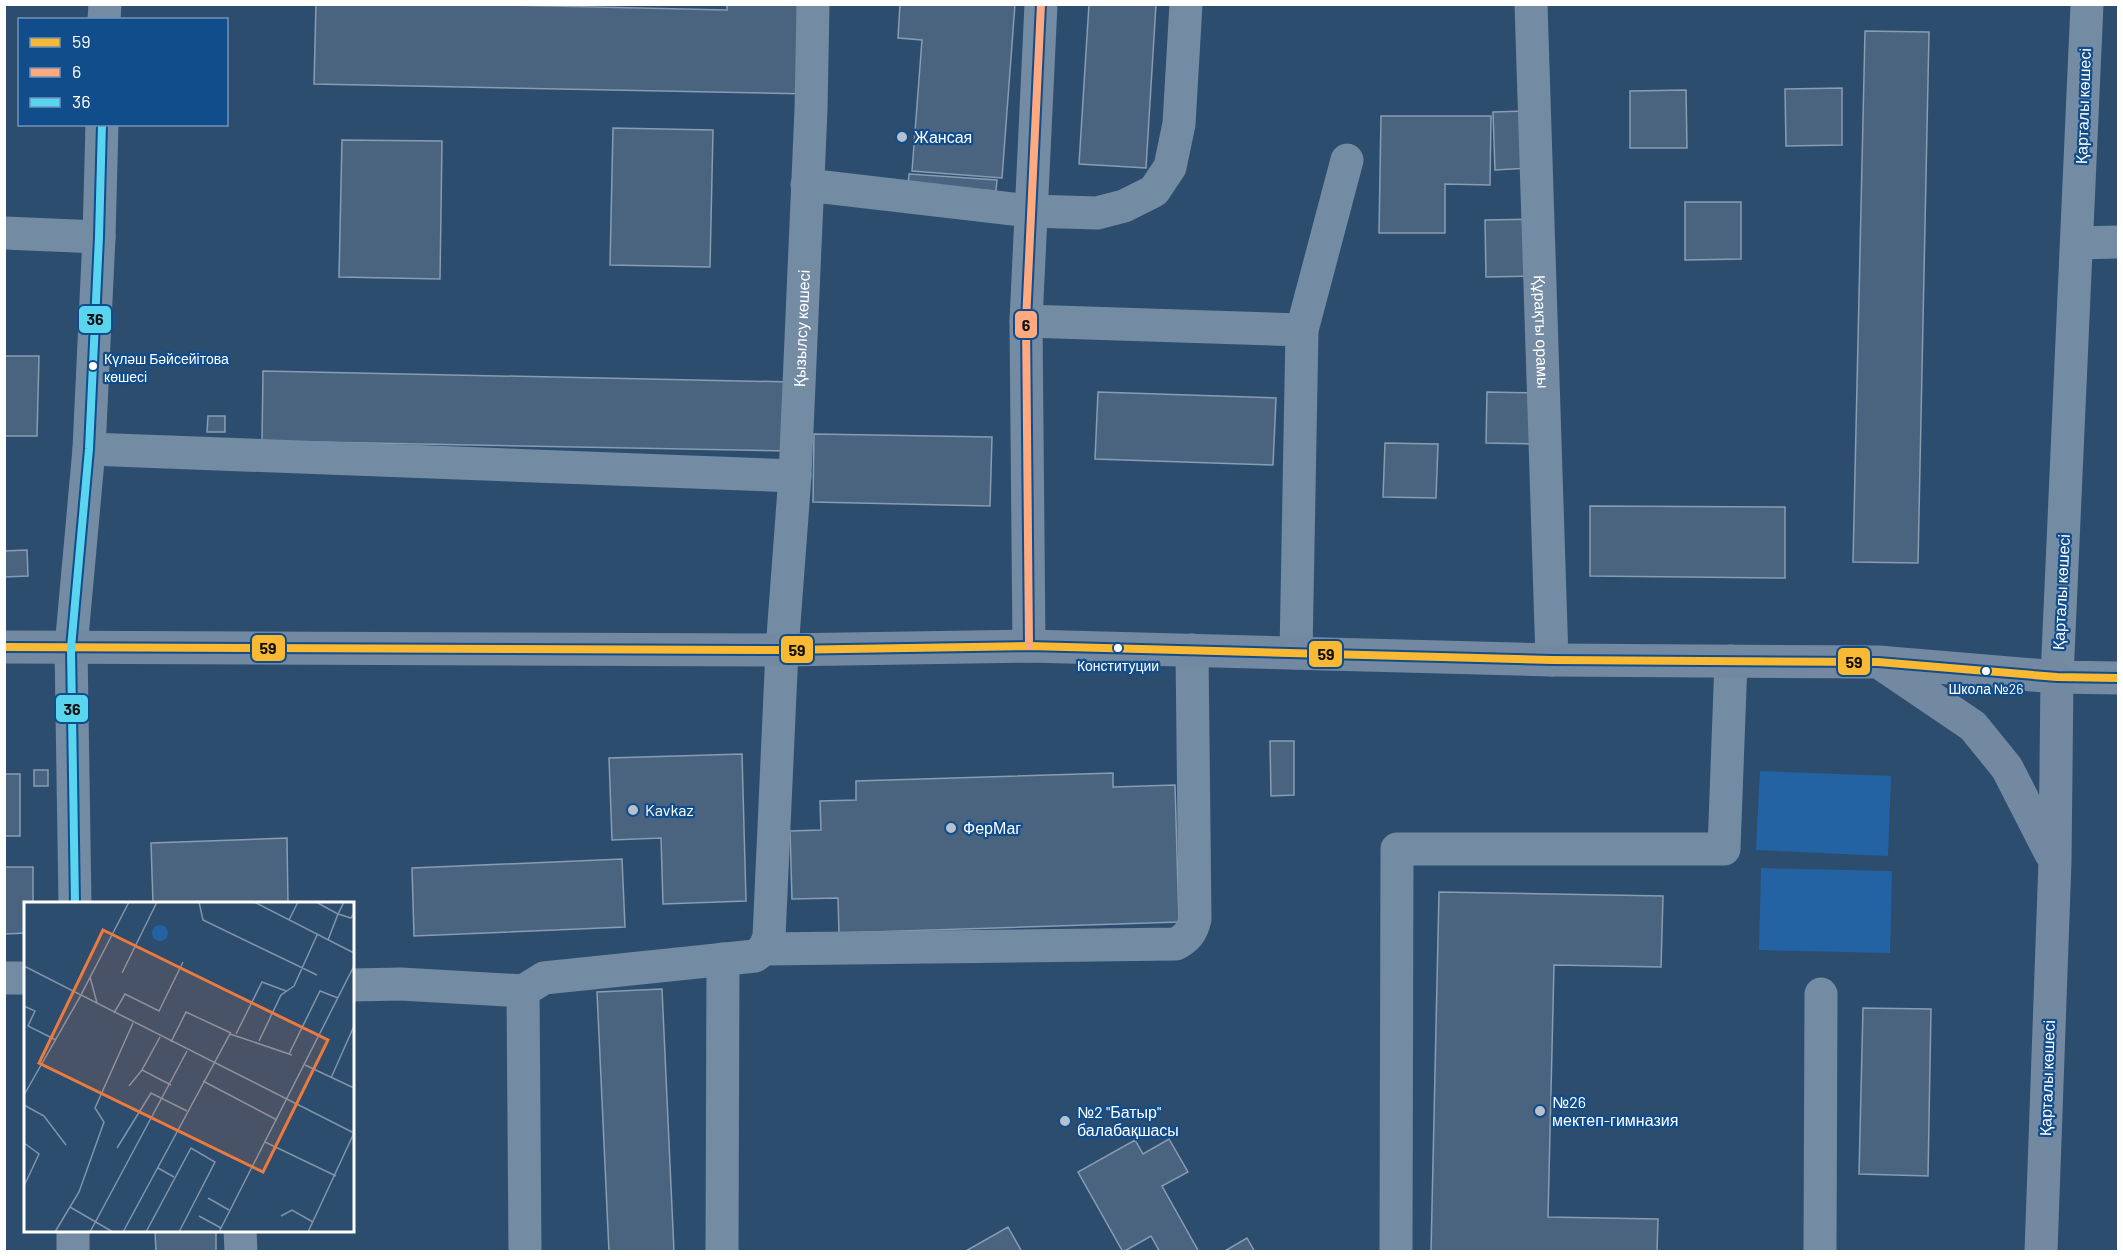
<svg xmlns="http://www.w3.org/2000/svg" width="2123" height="1256" font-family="Barlow,sans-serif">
	<rect width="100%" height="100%" fill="#2d4d6f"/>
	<path fill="#2363a3" d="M 1760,771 L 1891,776 L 1888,856 L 1756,850 Z
		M 1761,868 L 1892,871 L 1890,953 L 1759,950 Z"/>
	<path fill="#4a6480" stroke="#889cb2" stroke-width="1.5" d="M 316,4 L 462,4 L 727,10 L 727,4 L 809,4 L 808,94 L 314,84 Z
		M 900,4 L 1015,4 L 1002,178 L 912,171 L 922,40 L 898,38 Z
		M 1089,4 L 1156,4 L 1146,168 L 1079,164 Z
		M 1865,31 L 1929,32 L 1918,563 L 1853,562 Z
		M 1842,88 L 1842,145 L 1786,146 L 1785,89 Z
		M 1686,90 L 1687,148 L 1630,148 L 1630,91 Z
		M 1527,111 L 1530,168 L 1495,170 L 1493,112 Z
		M 1381,116 L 1491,116 L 1490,185 L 1445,184 L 1445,233 L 1379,233 Z
		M 613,128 L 713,130 L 710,267 L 610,265 Z
		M 342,140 L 442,141 L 440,279 L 339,277 Z
		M 909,174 L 997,180 L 996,191 L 908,185 Z
		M 1685,202 L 1741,202 L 1741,259 L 1685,260 Z
		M 1533,219 L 1534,276 L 1486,277 L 1485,220 Z
		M 4,356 L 39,356 L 37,436 L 4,436 Z
		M 263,371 L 793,382 L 791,451 L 262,441 Z
		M 1098,392 L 1276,398 L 1273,465 L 1095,459 Z
		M 1487,392 L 1540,393 L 1539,444 L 1486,443 Z
		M 208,416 L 225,416 L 225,432 L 207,432 Z
		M 814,434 L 992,437 L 990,506 L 813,502 Z
		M 1385,443 L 1438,444 L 1436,498 L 1383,497 Z
		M 1590,506 L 1785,507 L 1785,578 L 1590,576 Z
		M 27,550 L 28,576 L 4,577 L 4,551 Z
		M 1270,741 L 1294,741 L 1294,795 L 1271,796 Z
		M 742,754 L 746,901 L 663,904 L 661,838 L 612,840 L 609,758 Z
		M 34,770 L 48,770 L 48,786 L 34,786 Z
		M 1113,773 L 1113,787 L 1175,785 L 1179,922 L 839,933 L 838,898 L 792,899 L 790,831 L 821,830 L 820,801 L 856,800 L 856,781 Z
		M 4,774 L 20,774 L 20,836 L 4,836 Z
		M 287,838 L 288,904 L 153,904 L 151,843 Z
		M 622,859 L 625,927 L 414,936 L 412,868 Z
		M 4,867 L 33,867 L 33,904 L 26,904 L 26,933 L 4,934 Z
		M 1439,892 L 1663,896 L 1661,967 L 1554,965 L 1548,1217 L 1658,1219 L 1657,1252 L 1431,1252 Z
		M 662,989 L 674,1252 L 609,1252 L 597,992 Z
		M 1863,1008 L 1931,1009 L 1928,1176 L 1859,1174 Z
		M 1169,1139 L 1188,1172 L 1162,1186 L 1199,1252 L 1160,1252 L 1151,1236 L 1123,1252 L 1078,1172 L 1135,1140 L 1143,1154 Z
		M 1008,1227 L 1022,1252 L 964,1252 Z
		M 155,1230 L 216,1230 L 216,1252 L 156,1252 Z
		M 1247,1238 L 1255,1252 L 1223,1252 Z"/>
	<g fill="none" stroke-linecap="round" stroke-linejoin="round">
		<g stroke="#748ba4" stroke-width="33">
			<path id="s1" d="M 1531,4 L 1552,660"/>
			<path d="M 2087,4 L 2057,677 L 2118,678"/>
			<path d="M 104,20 L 105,4"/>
			<path d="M 807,185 L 1030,211 L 1097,213 L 1124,206 L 1154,191 L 1170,167 L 1179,124 L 1186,4"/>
			<path d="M 4,233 L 99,237"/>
			<path d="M 2077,243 L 2118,242"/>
			<path d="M 1026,321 L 1302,330 L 1296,653"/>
			<path d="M 1302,330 L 1347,160"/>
			<path d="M 89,449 L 795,476"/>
			<path d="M 1029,646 L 1026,321 L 1041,4"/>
			<path d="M 75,904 L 71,648 L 89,449 L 99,237 L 102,124"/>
			<path d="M 764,949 L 1176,944 C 1187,938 1192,932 1195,919 L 1192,650"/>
			<path d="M 4,978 L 26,978"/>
			<path id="s2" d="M 352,985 L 401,984 L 523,991 L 544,978 L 755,956 L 764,949 L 769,937 L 782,650 L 795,476 L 811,110 L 813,4"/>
			<path d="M 523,991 L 525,1252"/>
			<path d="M 240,1230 L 241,1252"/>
			<path d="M 73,1252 L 73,1230"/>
			<path d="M 722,1252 L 723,959"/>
			<path d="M 1396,1252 L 1397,849 L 1724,849 L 1731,661"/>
			<path d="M 1820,1252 L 1821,994"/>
		</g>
		<path stroke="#7389a2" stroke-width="33" d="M 4,647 L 782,650 L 1029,646 L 1552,660 L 1878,662 L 2057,677 L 2055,861 L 2041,1252
			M 1880,663 L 1973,726 L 2007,768 L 2051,854"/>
		<defs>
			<path id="bus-1" d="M 4,647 L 782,650 L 1029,646 L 1552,660 L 1878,662 L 2057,677 L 2118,678"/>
			<path id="bus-2" d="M 1029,646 L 1026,321 L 1041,4"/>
			<path id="bus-3" d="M 75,904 L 71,648 L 89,449 L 99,237 L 102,124"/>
		</defs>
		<use href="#bus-1" stroke="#114c8b" stroke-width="12"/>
		<use href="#bus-2" stroke="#114c8b" stroke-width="12"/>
		<use href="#bus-3" stroke="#114c8b" stroke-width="12"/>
		<use href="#bus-1" stroke="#fab933" stroke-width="8"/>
		<use href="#bus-2" stroke="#ffa980" stroke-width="8"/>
		<use href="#bus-3" stroke="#5ad5f0" stroke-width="8"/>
	</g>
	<g fill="#b6c1cd" stroke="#114c8b" stroke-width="2">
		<circle cx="902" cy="137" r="6"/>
		<circle cx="633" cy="810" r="6"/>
		<circle cx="951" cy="828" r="6"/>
		<circle cx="1540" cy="1111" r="6"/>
		<circle cx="1065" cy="1121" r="6"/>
	</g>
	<g fill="#fff" stroke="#114c8b" stroke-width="2">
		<circle cx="93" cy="366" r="5"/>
		<circle cx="1118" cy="648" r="5"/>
		<circle cx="1986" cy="671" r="5"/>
	</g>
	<g text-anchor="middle" stroke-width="4.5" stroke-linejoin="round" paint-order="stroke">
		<g font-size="14" fill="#fff" stroke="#114c8b">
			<text x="104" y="364" text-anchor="start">Күләш Бәйсейітова<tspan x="104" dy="18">көшесі</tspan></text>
			<text x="1118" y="671">Конституции</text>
			<text x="1986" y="694">Школа №26</text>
		</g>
		<g font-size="16" fill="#fff" stroke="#114c8b">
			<text transform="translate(2083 106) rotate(-88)" y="6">Қарталы көшесі</text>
			<text dy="6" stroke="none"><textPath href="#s2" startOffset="1042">Қызылсу көшесі</textPath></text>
			<text dy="6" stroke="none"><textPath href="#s1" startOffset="328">Құрақты орамы</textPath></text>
			<text transform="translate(2061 592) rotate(-87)" y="6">Қарталы көшесі</text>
			<text transform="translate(2047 1078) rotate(-88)" y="6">Қарталы көшесі</text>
		</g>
		<g font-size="16" fill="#fff" stroke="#114c8b" text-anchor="start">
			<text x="914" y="143">Жансая</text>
			<text x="645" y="816">Kavkaz</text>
			<text x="963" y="834">ФерМаг</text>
			<text x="1552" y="1108">№26<tspan x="1552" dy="18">мектеп-гимназия</tspan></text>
			<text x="1077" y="1118">№2 "Батыр"<tspan x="1077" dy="18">балабақшасы</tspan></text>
		</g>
	</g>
	<g transform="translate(24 902)">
		<rect width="330" height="330" fill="#2d4d6f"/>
		<path d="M128 31a8 8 0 1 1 16 0a8 8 0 1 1-16 0Z" fill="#2363a3"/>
		<path fill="none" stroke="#8194a9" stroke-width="1.5" d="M 105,0 L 57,93 L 330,231M 175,0 L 179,18 L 293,73M 230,0 L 330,51M 292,0 L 314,12 L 304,38M 320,0 L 314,12 L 327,16 L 330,11M 265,18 L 274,0M 0,64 L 57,93 L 0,193M 98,71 L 133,0M 66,75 L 73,101M 0,104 L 11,109 L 4,124 L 32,138M 90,111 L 101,92 L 135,109 L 159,60M 212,132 L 238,80 L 262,89M 136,135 L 118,168 L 147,183M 235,139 L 257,93 L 270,84 L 293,33M 147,140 L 162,110 L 207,131M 265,152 L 296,89 L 314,96M 281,163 L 330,186M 307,176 L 330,124M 179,179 L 253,218M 105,184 L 118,168M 0,203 L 20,214 L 42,243M 241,240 L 312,274M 0,241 L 15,252 L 0,284M 93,246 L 127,191 L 163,209M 134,266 L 150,275M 184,296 L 205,308M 46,305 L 89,330M 175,314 L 197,326M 257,314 L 268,308 L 289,320M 31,330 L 55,290 L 80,220 L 71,206 L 109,121M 66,330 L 163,149M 99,330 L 206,132 L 268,153M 122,330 L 167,246 L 191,260 L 155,330M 195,330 L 330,64M 284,330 L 330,231"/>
		<path fill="#ed7a3d" fill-opacity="0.15" stroke="#ed7a3d" stroke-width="3" d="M 79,28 L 304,138 L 239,270 L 15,161 Z"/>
		<rect width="330" height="330" fill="none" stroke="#fff" stroke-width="3"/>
	</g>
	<g stroke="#114c8b" stroke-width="2">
		<rect x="78" y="305" width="34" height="29" rx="6" fill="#5ad5f0"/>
		<rect x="1014" y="310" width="24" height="29" rx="6" fill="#ffa980"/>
		<rect x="251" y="634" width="35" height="28" rx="6" fill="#fab933"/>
		<rect x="780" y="635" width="34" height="29" rx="6" fill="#fab933"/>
		<rect x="1308" y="640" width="35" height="28" rx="6" fill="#fab933"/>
		<rect x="1837" y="647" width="34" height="29" rx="6" fill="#fab933"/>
		<rect x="55" y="694" width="34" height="29" rx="6" fill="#5ad5f0"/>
	</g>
	<g font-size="16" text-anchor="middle" font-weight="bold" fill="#111">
		<text x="95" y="325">36</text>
		<text x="1026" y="331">6</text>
		<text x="268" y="654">59</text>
		<text x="797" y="656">59</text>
		<text x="1326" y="660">59</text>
		<text x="1854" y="668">59</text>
		<text x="72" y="715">36</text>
	</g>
	<rect width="2123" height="1256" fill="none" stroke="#ffffff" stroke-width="12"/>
	<rect x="18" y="18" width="210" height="108" fill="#114c8b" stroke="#7094b9" stroke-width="1.5"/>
	<rect x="30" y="38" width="30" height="9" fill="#fab933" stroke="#7094b9" stroke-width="1.5"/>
	<text x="72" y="48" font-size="18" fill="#ffffff">59</text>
	<rect x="30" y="68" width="30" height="9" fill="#ffa980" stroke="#7094b9" stroke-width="1.5"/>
	<text x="72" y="78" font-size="18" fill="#ffffff">6</text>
	<rect x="30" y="98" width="30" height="9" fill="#5ad5f0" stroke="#7094b9" stroke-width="1.5"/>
	<text x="72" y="108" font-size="18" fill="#ffffff">36</text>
</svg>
